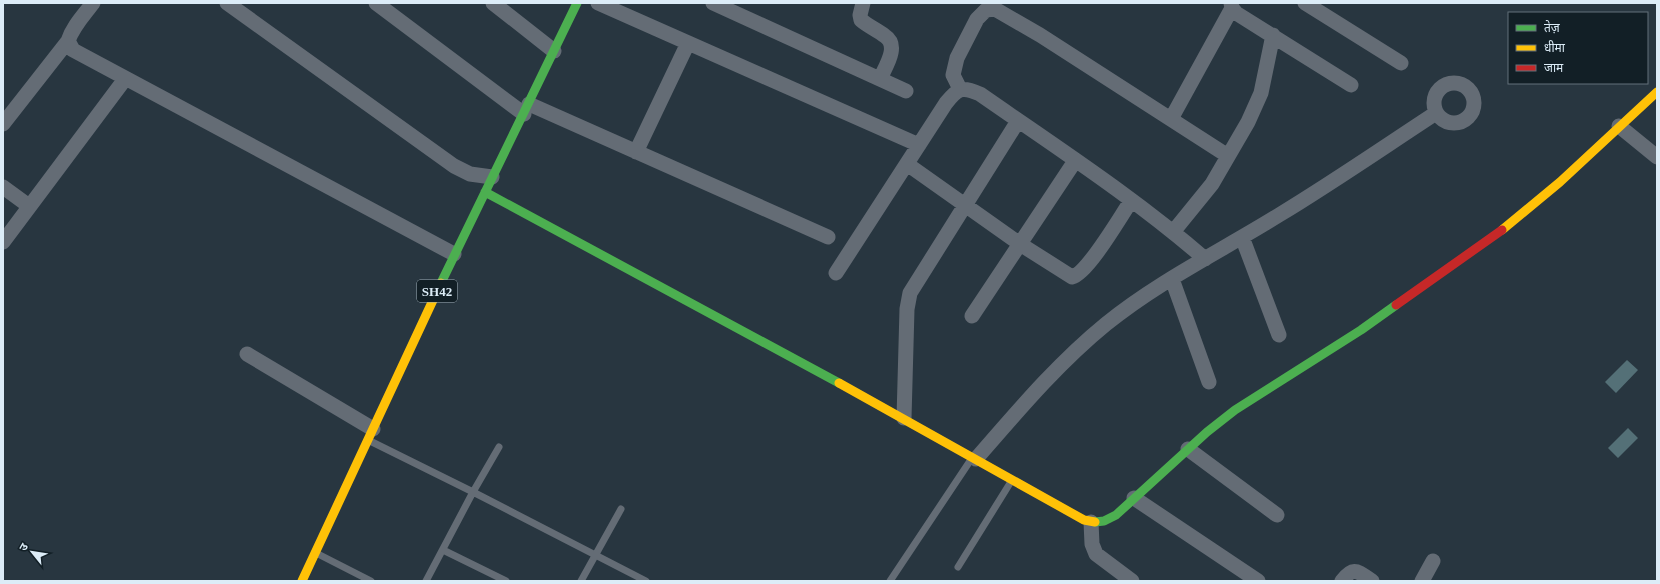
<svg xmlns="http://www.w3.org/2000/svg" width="1660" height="584" font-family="'Times New Roman','Noto Sans Devanagari',serif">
	<rect width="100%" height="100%" fill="#283640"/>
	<path fill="#547077" d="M 1627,360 L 1638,370 L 1616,393 L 1605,382 Z
		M 1628,428 L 1638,438 L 1618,458 L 1608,448 Z"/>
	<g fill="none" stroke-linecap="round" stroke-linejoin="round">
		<path stroke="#646c75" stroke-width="7" d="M 370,441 L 473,492 L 646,581
			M 443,550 L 506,581
			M 318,554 L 371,581
			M 958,567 L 1012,480
			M 426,581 L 473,492 L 499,447
			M 581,581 L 621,509
			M 890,581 L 972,458"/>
		<path stroke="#646c75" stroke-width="15" d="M 93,3 C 84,15 73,26 68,41 L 73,50 L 454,254
			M 227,3 L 454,166 L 470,174 L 492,177
			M 376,3 L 524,114
			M 493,3 L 554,51
			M 598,3 L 919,145
			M 713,3 L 906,91
			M 863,3 L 860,15 L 861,20 C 868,26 877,30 885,36 C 900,46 885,67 880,79
			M 1231,3 L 1232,8 L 1236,13 L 1351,85
			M 1305,3 L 1401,63
			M1434 103a20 20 0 1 1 40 0a20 20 0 1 1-40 0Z
			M 960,89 L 953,75 L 957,58 L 977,19 L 986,10 L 995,9 L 1040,35 L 1228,156
			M 529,104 L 828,237
			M 1171,119 L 1232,8
			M 3,124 L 68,41
			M 1619,126 L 1657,157
			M 636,152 L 688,43
			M 907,164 L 1020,244 L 1072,277 C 1088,273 1120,217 1131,201
			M 3,187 L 29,206
			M 1173,232 L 1212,184 L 1248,122 L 1261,93 L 1273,35
			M 1242,237 L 1279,335
			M 3,242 L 125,79
			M 836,273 L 946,103 C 958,88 962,86 980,94 C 1056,147 1135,198 1205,259
			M 1172,279 L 1209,382
			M 972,316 L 1075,161
			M 247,354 L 373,429
			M 904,418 L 907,309 L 910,293 L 1018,121
			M 1188,449 L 1277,515
			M 976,459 C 1017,412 1057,364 1106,324 C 1159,281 1221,251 1279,215 C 1332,183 1384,147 1436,113
			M 1134,498 L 1258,581
			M 1091,522 L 1092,544 L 1096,554 L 1132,581
			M 1342,581 C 1354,565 1358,572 1372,581
			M 1422,581 L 1433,561"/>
		<path stroke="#4caf50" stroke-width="9" d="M 485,192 L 839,383
			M 441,283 L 577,3
			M 1095,522 L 1104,521 L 1116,515 L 1207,432 L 1235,410 L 1361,330 L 1396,305"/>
		<path stroke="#ffc107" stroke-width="9" d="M 1502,230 L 1560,182 L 1657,92
			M 839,383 L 1084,520 L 1095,522
			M 302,581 L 441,283"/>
		<path stroke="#c62828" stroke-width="9" d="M 1396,305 L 1502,230"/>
	</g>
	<g text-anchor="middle" stroke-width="4" stroke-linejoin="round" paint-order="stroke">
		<rect fill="#121f26" stroke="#9faeb8" stroke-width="1" x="417" y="280" width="40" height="22" rx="3"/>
		<g font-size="13" font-weight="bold" fill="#dcecf7">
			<text x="437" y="296">SH42</text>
		</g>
	</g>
	<rect width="1660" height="584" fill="none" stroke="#dcecf7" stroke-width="8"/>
	<rect x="1508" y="12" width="140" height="72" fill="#121f26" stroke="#63717a"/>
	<rect x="1516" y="25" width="20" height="6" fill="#4caf50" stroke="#63717a"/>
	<text x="1544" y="32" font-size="12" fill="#dcecf7">तेज़</text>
	<rect x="1516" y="45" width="20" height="6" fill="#ffc107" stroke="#63717a"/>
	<text x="1544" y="52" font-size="12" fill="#dcecf7">धीमा</text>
	<rect x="1516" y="65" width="20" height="6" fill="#c62828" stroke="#63717a"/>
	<text x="1544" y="72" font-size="12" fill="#dcecf7">जाम</text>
	<g transform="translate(32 552) rotate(300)" stroke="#121f26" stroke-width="3" paint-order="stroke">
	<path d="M0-3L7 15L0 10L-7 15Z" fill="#dcecf7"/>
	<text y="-6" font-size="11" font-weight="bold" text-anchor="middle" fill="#dcecf7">उ</text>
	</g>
</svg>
